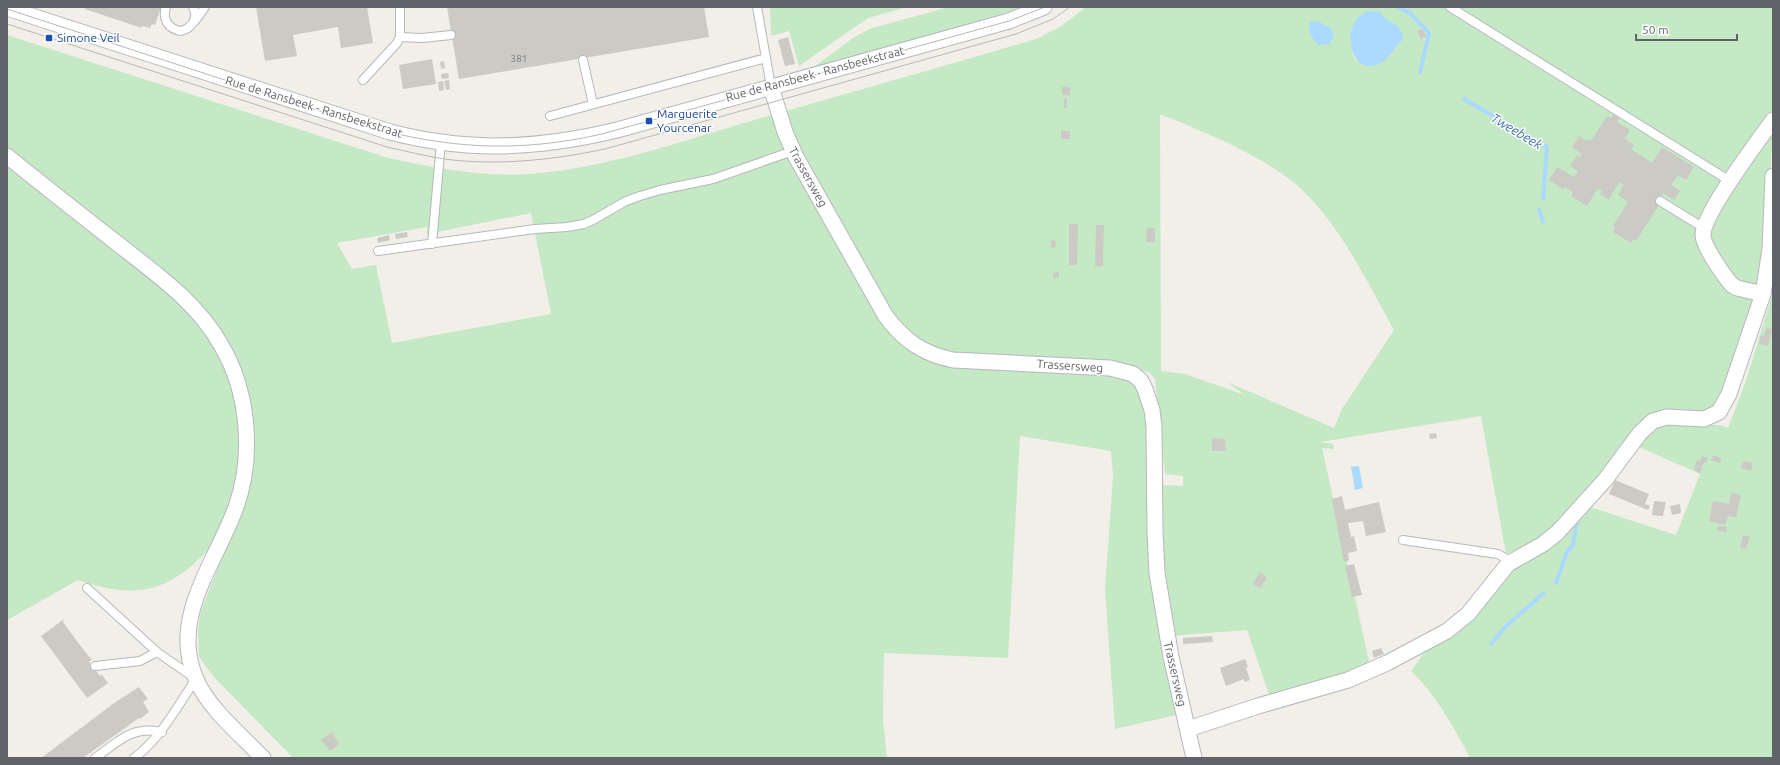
<svg xmlns="http://www.w3.org/2000/svg" width="1780" height="765" font-family="Ubuntu,sans-serif">
	<rect width="100%" height="100%" fill="#f1efe8"/>
	<path fill="#c5e8c5" fill-rule="evenodd" d="M 770,7 L 907,7 L 868,18 L 799,66 L 789,31 L 771,36 Z
		M 949,7 L 1035,7 L 810,70 L 853,38 L 869,29 Z
		M 1086,7 L 1773,7 L 1773,119 L 1768,225 L 1763,269 L 1727,387 L 1715,408 L 1697,415 L 1676,411 L 1644,419 L 1605,470 L 1559,522 L 1539,540 L 1506,554 L 1481,416 L 1320,442 L 1333,444 L 1334,449 L 1322,448 L 1370,666 L 1270,697 L 1247,630 L 1170,636 L 1176,715 L 1115,729 L 1105,590 L 1113,476 L 1111,451 L 1020,436 L 1008,658 L 884,653 L 883,720 L 887,758 L 293,758 L 213,676 L 199,657 L 198,632 L 201,611 L 221,560 L 208,550 C 167,594 133,599 78,580 L 7,620 L 7,35 L 385,157 C 432,168 480,177 529,174 C 603,169 679,142 751,121 C 846,94 941,67 1036,39 L 1060,27 ZM 1382,16 C 1389,23 1397,25 1403,32 L 1356,60 L 1353,55 L 1350,40 ZM 1311,27 L 1331,28 L 1334,35 L 1330,44 L 1309,32 ZM 1160,115 C 1176,119 1193,128 1208,134 C 1240,148 1274,165 1300,188 C 1341,226 1367,282 1394,330 L 1342,409 L 1334,428 L 1227,382 L 1245,395 L 1185,374 L 1161,371 ZM 531,213 L 551,314 L 392,343 L 376,265 L 352,269 L 337,243 L 427,227 L 427,234 ZM 1129,369 L 1149,372 L 1155,379 L 1165,474 L 1183,476 L 1183,486 L 1158,485 L 1146,406 L 1133,383 L 1122,376 Z
		M 1773,292 L 1773,758 L 1470,758 C 1454,727 1436,695 1411,671 L 1428,647 L 1507,574 L 1587,506 L 1676,535 L 1700,474 L 1637,446 L 1659,424 L 1720,425 L 1728,428 L 1746,381 Z"/>
	<path fill="#aadaff" d="M 1367,11 L 1380,12 C 1387,26 1403,21 1403,39 C 1396,46 1390,57 1382,62 C 1354,80 1342,36 1357,19 C 1359,16 1363,14 1367,11 Z
		M 1317,21 L 1331,28 L 1334,35 L 1330,44 L 1318,45 C 1311,37 1308,32 1310,22 Z
		M 1359,466 L 1363,488 L 1355,490 L 1351,467 Z"/>
	<g fill="none" stroke-linecap="round" stroke-linejoin="round">
		<path stroke="#aadaff" stroke-width="4" d="M 1398,7 L 1411,14 L 1429,33 L 1420,72
			M 1464,99 L 1547,147 L 1543,199
			M 1539,210 L 1543,222
			M 1556,583 L 1567,552 L 1573,545 L 1577,520
			M 1491,644 L 1505,627 L 1544,593"/>
	</g>
	<path fill="#cccac5" d="M 86,7 L 161,7 L 155,25 L 152,24 L 150,28 L 142,26 L 142,28 L 85,9 Z
		M 256,7 L 367,7 L 373,43 L 341,48 L 338,27 L 293,35 L 297,56 L 265,61 Z
		M 447,7 L 704,7 L 709,37 L 459,79 Z
		M 1422,29 L 1426,36 L 1421,39 L 1417,31 Z
		M 788,37 L 795,64 L 785,66 L 778,40 Z
		M 432,59 L 436,84 L 403,89 L 399,65 Z
		M 444,61 L 445,68 L 441,69 L 440,62 Z
		M 448,73 L 449,78 L 442,79 L 441,74 Z
		M 449,80 L 450,89 L 446,90 L 444,81 Z
		M 443,81 L 444,90 L 439,91 L 438,82 Z
		M 1062,87 L 1070,87 L 1070,95 L 1062,95 Z
		M 1064,98 L 1067,98 L 1067,108 L 1064,108 Z
		M 1614,114 L 1620,117 L 1617,122 L 1630,130 L 1625,139 L 1634,145 L 1631,149 L 1652,163 L 1662,147 L 1694,167 L 1686,180 L 1678,175 L 1671,185 L 1680,191 L 1674,200 L 1663,193 L 1657,204 L 1659,205 L 1636,241 L 1633,239 L 1631,243 L 1613,232 L 1615,228 L 1613,226 L 1628,202 L 1618,195 L 1624,185 L 1619,182 L 1609,200 L 1600,194 L 1602,191 L 1598,188 L 1587,206 L 1571,196 L 1573,192 L 1564,187 L 1563,189 L 1549,180 L 1557,167 L 1574,177 L 1578,171 L 1570,166 L 1577,155 L 1580,157 L 1582,154 L 1572,147 L 1579,136 L 1587,141 L 1588,139 L 1591,141 L 1607,116 L 1611,118 Z
		M 1061,131 L 1070,131 L 1070,139 L 1061,139 Z
		M 1069,224 L 1078,224 L 1077,265 L 1069,265 Z
		M 1096,225 L 1104,225 L 1103,266 L 1095,266 Z
		M 1147,228 L 1155,228 L 1155,242 L 1146,242 Z
		M 407,232 L 408,237 L 396,239 L 395,234 Z
		M 389,235 L 390,240 L 378,243 L 377,238 Z
		M 1055,240 L 1056,247 L 1051,248 L 1051,241 Z
		M 1059,272 L 1059,277 L 1053,278 L 1053,273 Z
		M 1766,328 L 1772,329 L 1768,346 L 1759,344 L 1761,335 L 1764,336 Z
		M 1436,433 L 1437,438 L 1430,439 L 1429,434 Z
		M 1212,438 L 1225,439 L 1226,451 L 1212,451 Z
		M 1713,455 L 1721,458 L 1720,463 L 1711,460 Z
		M 1702,456 L 1708,458 L 1706,463 L 1704,462 L 1702,468 L 1695,466 L 1697,460 L 1700,461 Z
		M 1743,461 L 1753,463 L 1751,471 L 1741,468 Z
		M 1695,466 L 1702,469 L 1700,473 L 1694,470 Z
		M 1615,480 L 1649,494 L 1645,504 L 1650,506 L 1648,510 L 1609,494 Z
		M 1731,493 L 1741,495 L 1736,517 L 1728,516 L 1725,525 L 1709,521 L 1713,501 L 1729,504 Z
		M 1342,496 L 1345,510 L 1379,502 L 1386,532 L 1366,536 L 1363,521 L 1348,523 L 1351,537 L 1354,536 L 1357,551 L 1348,553 L 1349,560 L 1344,562 L 1332,499 Z
		M 1654,501 L 1666,502 L 1663,516 L 1652,515 Z
		M 1680,504 L 1681,513 L 1672,515 L 1670,506 Z
		M 1718,526 L 1727,527 L 1726,532 L 1717,530 Z
		M 1743,535 L 1750,537 L 1746,549 L 1740,548 Z
		M 1354,564 L 1362,595 L 1352,597 L 1345,566 Z
		M 1260,572 L 1267,578 L 1260,588 L 1253,584 Z
		M 64,619 L 63,622 L 76,640 L 91,659 L 93,658 L 89,662 L 100,676 L 102,675 L 108,683 L 87,698 L 41,636 Z
		M 1212,636 L 1213,642 L 1183,644 L 1183,638 Z
		M 1381,648 L 1384,654 L 1374,658 L 1372,651 Z
		M 1245,659 L 1248,667 L 1246,668 L 1250,680 L 1245,682 L 1244,679 L 1226,686 L 1220,668 Z
		M 139,687 L 148,699 L 143,702 L 149,712 L 140,719 L 139,718 L 83,758 L 41,758 L 117,701 Z
		M 332,732 L 339,744 L 330,751 L 321,740 Z"/>
	<g fill="none" stroke-linecap="round" stroke-linejoin="round">
		<defs>
			<path id="lane" d="M 166,7 C 162,19 168,29 181,31 C 192,28 199,18 193,7
				M 1450,7 L 1730,181
				M 195,21 L 205,7
				M 400,37 L 422,38 L 451,35
				M 766,58 L 771,87
				M 583,60 L 593,104
				M 363,80 L 397,43 L 400,37 L 400,7
				M 550,116 L 766,58 L 757,7
				M 1660,201 L 1704,228
				M 432,244 L 441,142
				M 378,251 L 535,229 L 567,227 L 584,224 L 593,220 L 626,201 L 640,196 L 660,190 L 713,179 L 793,151
				M 1403,540 L 1498,554 L 1512,562
				M 87,588 L 157,652 L 196,679 C 176,708 162,737 134,758
				M 95,666 L 140,661 L 157,652
				M 95,758 C 118,742 132,725 162,732"/>
			<path id="street" d="M 7,8 L 390,132 C 406,136 423,140 441,142 C 500,151 559,144 617,130 L 1009,21 L 1044,7
				M 771,87 L 785,132 L 796,157 L 885,315 C 903,340 923,354 953,360 L 1110,368 L 1133,374 L 1141,381 L 1145,389 L 1152,410 L 1154,427 L 1155,532 L 1157,573 L 1171,657 L 1194,758
				M 7,156 C 44,186 81,215 118,244 C 156,274 197,302 221,345 C 249,392 254,456 236,507 C 216,563 169,618 196,679 C 208,708 241,735 263,758
				M 1763,294 L 1737,288 L 1732,285 C 1724,276 1703,246 1703,235 C 1703,213 1759,140 1773,120
				M 1188,729 L 1258,706 L 1348,680 L 1387,663 L 1447,631 L 1468,614 L 1508,564 L 1543,544 L 1557,533 L 1605,480 L 1640,433 L 1653,421 L 1667,417 L 1704,419 L 1719,412 L 1729,394 L 1763,294 L 1770,249 L 1773,176"/>
		</defs>
		<use href="#lane" stroke="#b5b8bc" stroke-width="10"/>
		<use href="#street" stroke="#b5b8bc" stroke-width="17"/>
		<use href="#lane" stroke="#fff" stroke-width="8"/>
		<use href="#street" stroke="#fff" stroke-width="15"/>
		<path stroke="#b6b7b8" stroke-width="1" d="M 7,9 L 366,126 C 448,149 518,153 602,134 L 1009,21 L 1045,7
			M 7,24 L 387,147 C 406,151 425,156 444,159 C 498,166 552,160 605,149 L 1016,34 L 1053,19 L 1070,7"/>
	</g>
	<g fill="#1a4fb4" stroke="#fff" stroke-width="1.5">
		<rect x="45" y="34" width="8" height="8" rx="2"/>
		<rect x="645" y="117" width="8" height="8" rx="2"/>
	</g>
	<g text-anchor="middle" stroke-width="3" stroke-linejoin="round" paint-order="stroke">
		<g font-size="10" fill="#7a7d7f">
			<text x="519" y="62">381</text>
		</g>
		<g font-size="12" fill="#164399" stroke="#fff" text-anchor="start">
			<text x="57" y="42">Simone Veil</text>
			<text x="657" y="118">Marguerite<tspan x="657" dy="14">Yourcenar</tspan></text>
		</g>
		<g font-size="12" fill="#5f6368" stroke="#fff">
			<text transform="translate(815 74) rotate(-15)" y="4">Rue de Ransbeek - Ransbeekstraat</text>
			<text transform="translate(314 107) rotate(17)" y="4">Rue de Ransbeek - Ransbeekstraat</text>
			<text transform="translate(808 177) rotate(61)" y="4">Trassersweg</text>
			<text transform="translate(1070 366) rotate(4)" y="4">Trassersweg</text>
			<text transform="translate(1175 674) rotate(77)" y="4">Trassersweg</text>
		</g>
		<g font-size="13" font-style="italic" fill="#4174aa" stroke="#fff">
			<text transform="translate(1517 131) rotate(31)" y="5">Tweebeek</text>
		</g>
	</g>
	<rect width="1780" height="765" fill="none" stroke="#5f6368" stroke-width="16"/>
	<path d="M1636 34v6h101v-6" fill="none" stroke="#5f6368" stroke-width="2"/>
	<text x="1642" y="34" font-size="12" fill="#5f6368" stroke="#ffffff" stroke-width="3" paint-order="stroke">50 m</text>
</svg>
